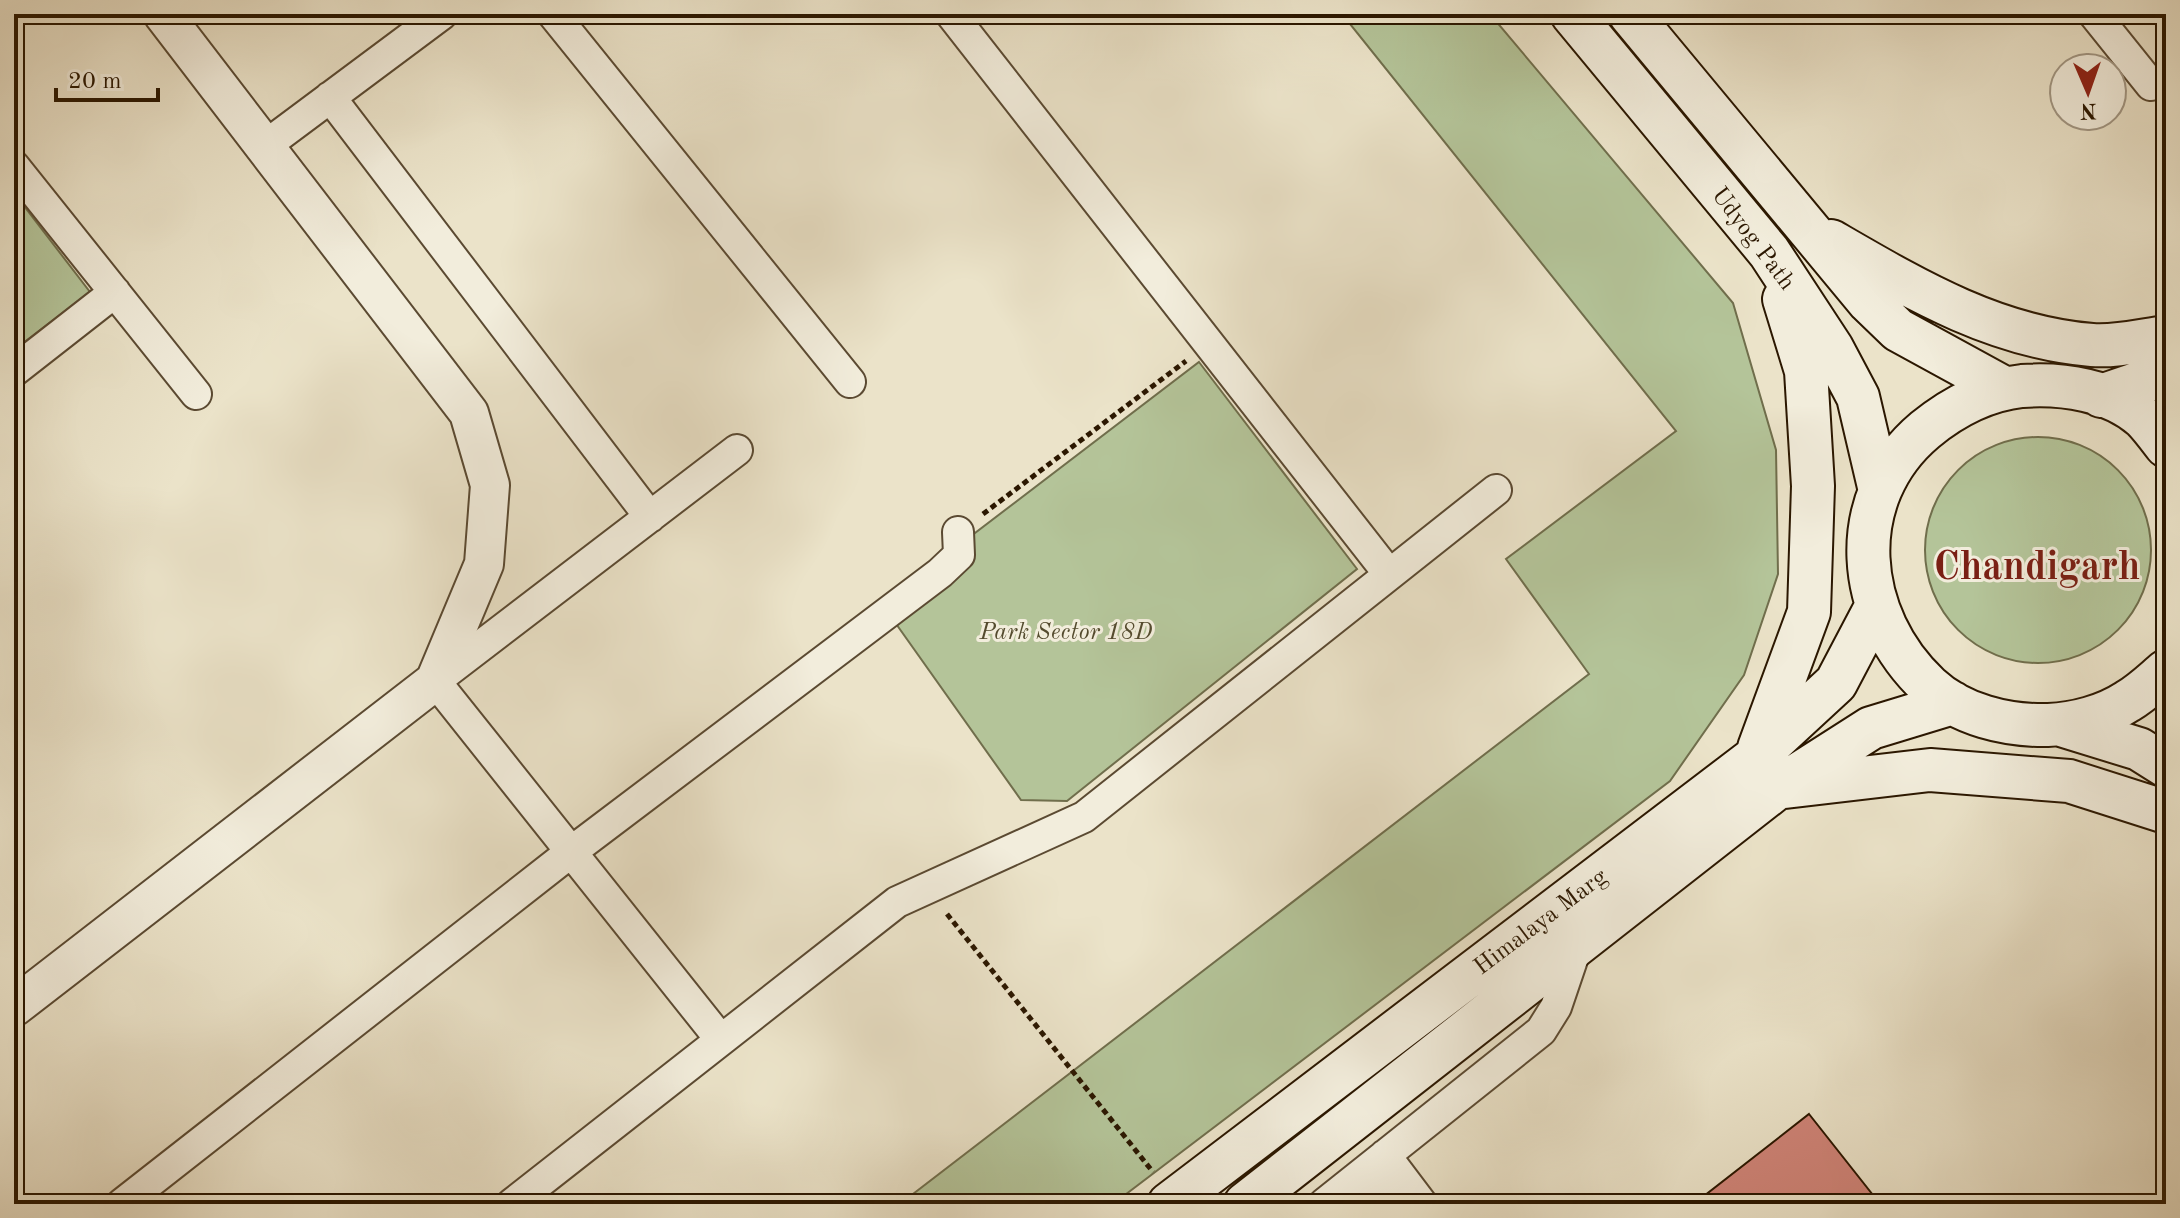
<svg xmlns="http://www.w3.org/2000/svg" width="2180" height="1218" font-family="'Old Standard TT',serif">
	<rect width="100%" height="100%" fill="#ebe3c9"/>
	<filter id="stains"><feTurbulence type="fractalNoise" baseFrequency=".0025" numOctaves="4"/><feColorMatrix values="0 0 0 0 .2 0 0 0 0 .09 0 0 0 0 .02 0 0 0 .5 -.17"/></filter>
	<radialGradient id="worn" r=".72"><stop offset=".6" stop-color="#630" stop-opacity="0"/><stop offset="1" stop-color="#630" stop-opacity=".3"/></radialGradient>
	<path fill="#b4c499" stroke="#706e4c" stroke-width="2" d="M 1342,14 L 1490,14 L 1733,303 L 1776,450 L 1778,574 L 1744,675 L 1670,781 L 1113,1204 L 900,1204 L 1589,674 L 1506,559 L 1676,431 Z
		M 14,193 L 90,292 L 14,350 Z
		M 1199,362 L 1357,569 L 1067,801 L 1021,800 L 882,604 Z
		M1925 550a113 113 0 1 1 226 0a113 113 0 1 1-226 0Z"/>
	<path fill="#cf8478" stroke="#2b1700" stroke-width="2" d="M 1809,1114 L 1880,1204 L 1710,1204 L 1704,1196 Z"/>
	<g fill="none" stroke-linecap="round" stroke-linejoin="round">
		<defs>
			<path id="minor" d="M 553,14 L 850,382
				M 951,14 L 1389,574
				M 2094,14 L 2151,85
				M 330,97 L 650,517
				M 265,146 L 442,14
				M 14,166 L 196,394
				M 14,371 L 115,292
				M 721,1040 L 435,681 L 737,450
				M 1385,1155 L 1422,1204
				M 1363,1173 L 1387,1204
				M 122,1204 L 571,852 L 940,573 L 959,555 L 958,532
				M 512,1204 L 897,902 L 1084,817 L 1496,490
				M 1324,1204 L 1541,1031 L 1556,1007 L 1577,945"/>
			<path id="tertiary" d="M 14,1007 L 435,681 L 484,564 L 490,485 L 469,413 L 163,14"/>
			<path id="secondary" d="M 1572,14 L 1769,252 L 1832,348 L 1858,397 L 1880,491
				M 1630,14 L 1869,302 L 1898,330 L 2004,388
				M 1831,241 C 1914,289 1994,337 2092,345 C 2116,347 2143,340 2166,337
				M 2101,396 L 2166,374
				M 2166,446 C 2159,437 2151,426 2143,418 C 2111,390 2063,383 2022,386 C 1986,390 1953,407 1925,430 C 1843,499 1855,617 1929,686 C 1960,715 2007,726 2048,725 C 2075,724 2105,716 2128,701 C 2142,693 2154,681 2166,671
				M 2061,725 L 2139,749 L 2166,766
				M 1759,748 L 1809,612 L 1813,486 L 1806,371 L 1784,299
				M 1785,787 L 1930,770 L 2069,781 L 2166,812
				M 1169,1204 L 1756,757 L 1836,683 L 1876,607
				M 1245,1204 L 1777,788 L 1871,728 L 1953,703"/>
		</defs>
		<use href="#minor" stroke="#5b4a32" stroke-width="34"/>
		<use href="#tertiary" stroke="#5b4a32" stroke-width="42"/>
		<use href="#secondary" stroke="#2b1700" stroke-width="46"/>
		<path stroke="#2b1700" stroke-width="5" stroke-dasharray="6 4" stroke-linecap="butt" d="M 983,514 L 1186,361
			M 947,914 L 1153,1172"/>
		<use href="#minor" stroke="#f2eddc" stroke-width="30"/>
		<use href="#tertiary" stroke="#f2eddc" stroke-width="38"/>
		<use href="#secondary" stroke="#f2eddc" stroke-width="42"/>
	</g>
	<g text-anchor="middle" stroke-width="6" stroke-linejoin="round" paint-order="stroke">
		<g font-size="24" fill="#2b1700" stroke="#f2eddc">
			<text transform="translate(1754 238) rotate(53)" y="8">Udyog Path</text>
			<text transform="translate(1540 921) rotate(-37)" y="8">Himalaya Marg</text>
		</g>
		<g font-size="24" font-style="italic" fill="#544b2e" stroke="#f2eddc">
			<text x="1066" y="639">Park Sector 18D</text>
		</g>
		<g font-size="40" font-weight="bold" fill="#7a1f14" stroke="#f2eddc">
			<text x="2037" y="579">Chandigarh</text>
		</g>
	</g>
	<rect width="2180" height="1218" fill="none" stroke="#ebe3c9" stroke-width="48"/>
	<rect x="16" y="16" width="2148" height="1186" fill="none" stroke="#2b1700" stroke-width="4"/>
	<rect x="24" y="24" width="2132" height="1170" fill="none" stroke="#2b1700" stroke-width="2"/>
	<g transform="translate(2088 92) rotate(178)"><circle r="38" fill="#f2eddc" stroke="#a29784" stroke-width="2"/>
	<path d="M0-6L14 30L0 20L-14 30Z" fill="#8f2418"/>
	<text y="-12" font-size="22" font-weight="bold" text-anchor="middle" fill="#2b1700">N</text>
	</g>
	<path d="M56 88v12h102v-12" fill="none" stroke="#2b1700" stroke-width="4"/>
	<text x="68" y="88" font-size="24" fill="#2b1700" stroke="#f2eddc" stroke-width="6" paint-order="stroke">20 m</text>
	<rect width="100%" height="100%" filter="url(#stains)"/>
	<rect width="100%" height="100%" fill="url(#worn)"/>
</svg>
